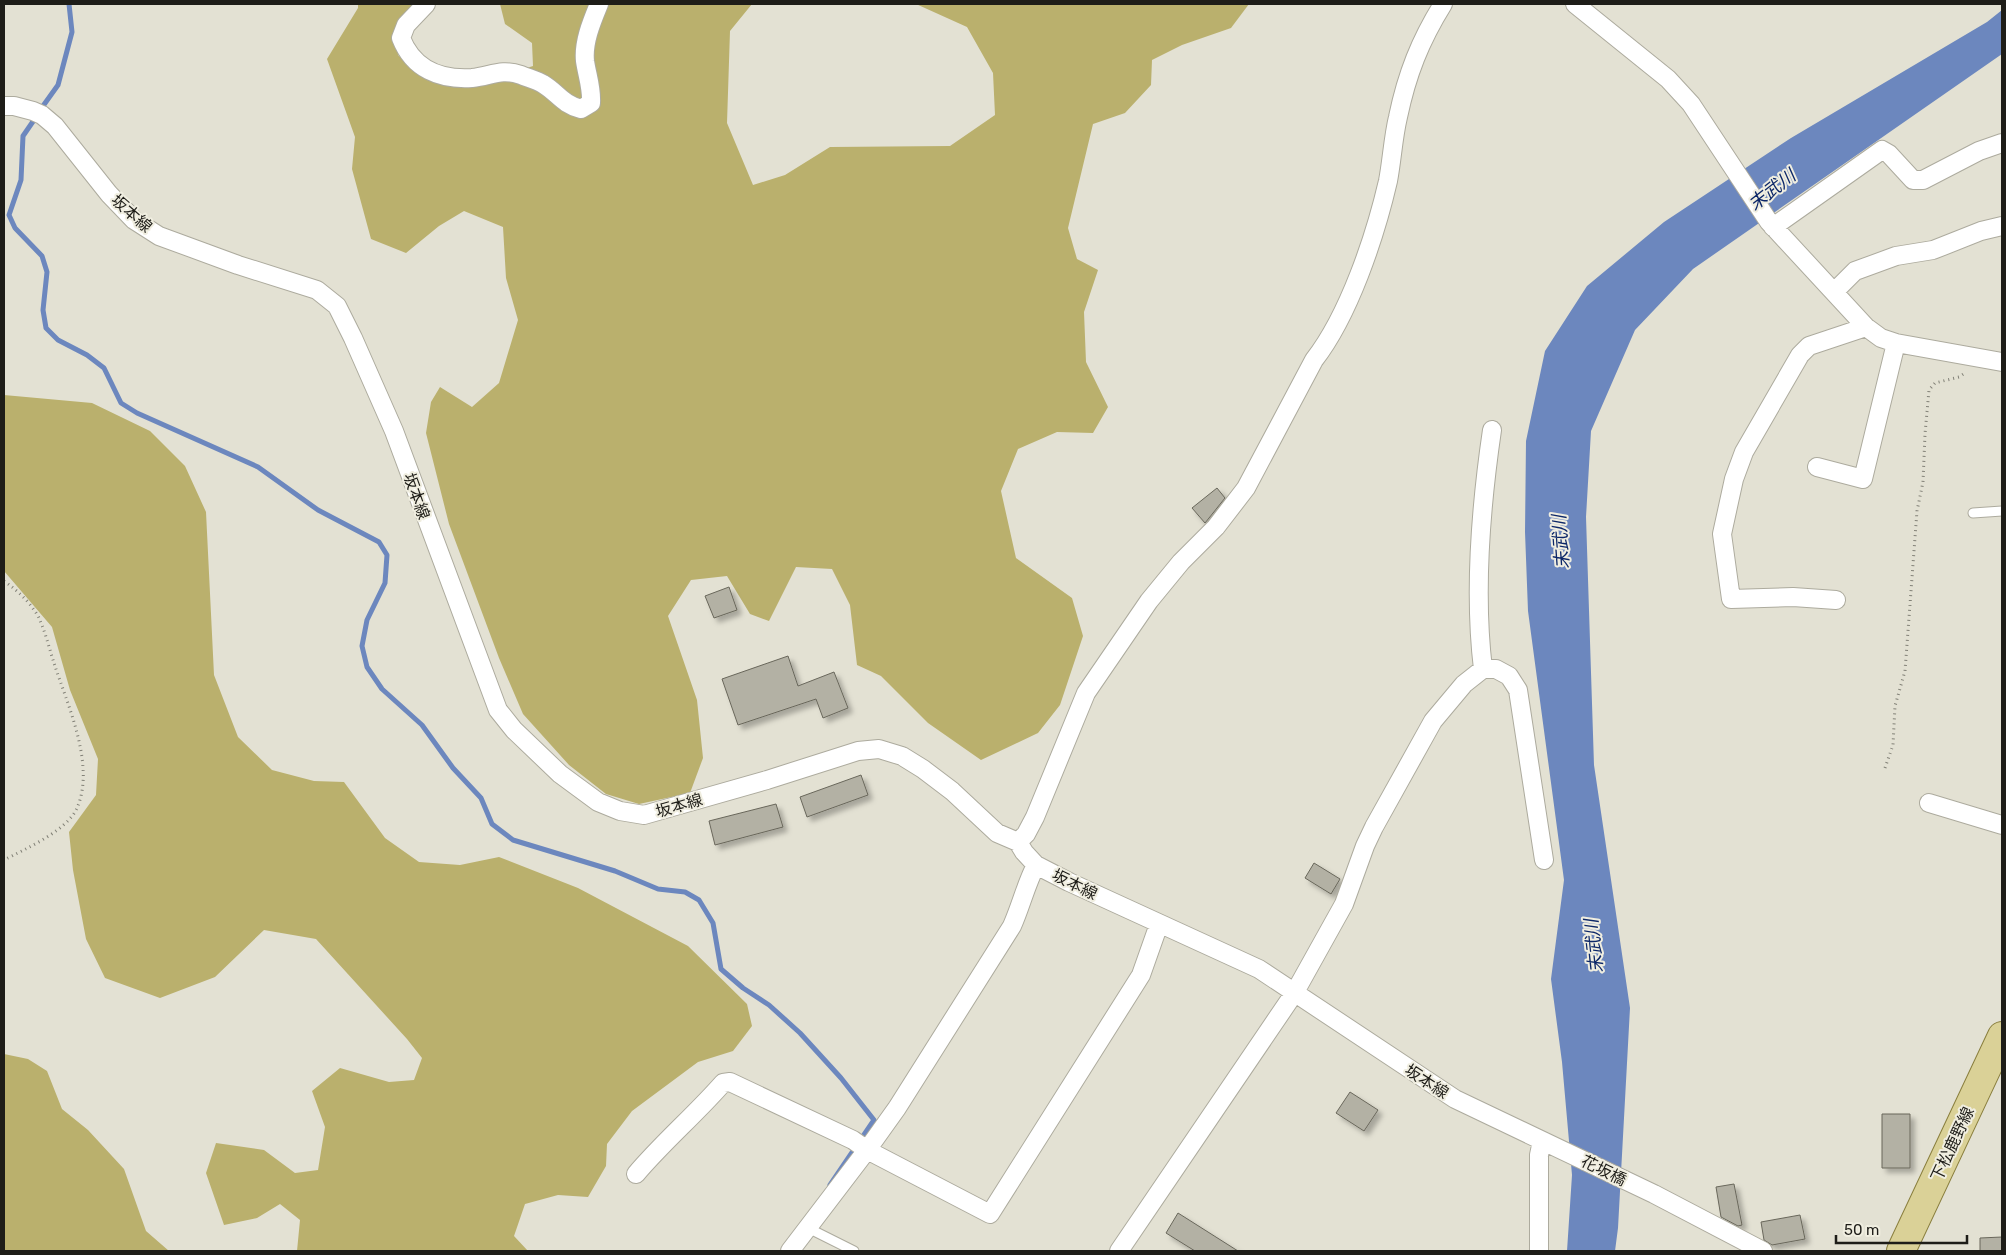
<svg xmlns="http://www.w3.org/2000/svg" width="2006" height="1255" font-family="Rubik,'Noto Sans JP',sans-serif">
	<defs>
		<filter id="shadow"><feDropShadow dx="4.5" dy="4.5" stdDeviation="2.5" flood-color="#0004"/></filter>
	</defs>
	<rect width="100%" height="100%" fill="#e3e1d3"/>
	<path fill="#bab06d" d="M 358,4 L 416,4 L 397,29 L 398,55 L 424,77 L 497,78 L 533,66 L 532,43 L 505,24 L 500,4 L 752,4 L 730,31 L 727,123 L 753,185 L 785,175 L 830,147 L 950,146 L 995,115 L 993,73 L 967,27 L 916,4 L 1249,4 L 1231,28 L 1182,45 L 1152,60 L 1151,85 L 1125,113 L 1093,124 L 1068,228 L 1077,259 L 1098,270 L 1084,312 L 1086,362 L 1108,407 L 1093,433 L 1057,432 L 1018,449 L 1001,491 L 1016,558 L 1072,598 L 1083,636 L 1060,705 L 1038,733 L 981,760 L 928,723 L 881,676 L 857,665 L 850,605 L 832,569 L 796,567 L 769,621 L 750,614 L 727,576 L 691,580 L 668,616 L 697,700 L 703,758 L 690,793 L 639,804 L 606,794 L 569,765 L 523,714 L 499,658 L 449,524 L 426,433 L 431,402 L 440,387 L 472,407 L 499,383 L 518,320 L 506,278 L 503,227 L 464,211 L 439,226 L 406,253 L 371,239 L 352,169 L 355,137 L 327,59 L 358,8 Z
		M 4,395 L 92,403 L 150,431 L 185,466 L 206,512 L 214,675 L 238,737 L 272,770 L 314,781 L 344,782 L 385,838 L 419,862 L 460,865 L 499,857 L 578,888 L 688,946 L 747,1004 L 752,1026 L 733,1051 L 698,1062 L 632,1111 L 607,1144 L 606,1166 L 588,1197 L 558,1195 L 525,1204 L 514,1236 L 528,1251 L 297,1251 L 300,1220 L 280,1204 L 257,1218 L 224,1225 L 206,1173 L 216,1143 L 264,1150 L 295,1173 L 318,1170 L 325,1127 L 312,1091 L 340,1068 L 389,1082 L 414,1080 L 422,1058 L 407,1039 L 316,939 L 264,930 L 215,977 L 160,998 L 105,978 L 86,939 L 73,870 L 69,832 L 96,795 L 98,759 L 70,690 L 52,627 L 4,571 Z
		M 4,1054 L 28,1059 L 47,1071 L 62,1109 L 88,1130 L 124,1169 L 146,1231 L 169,1251 L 4,1251 Z"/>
	<path fill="#6c87be" d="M 2002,10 L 2002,54 L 1693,269 L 1635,330 L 1591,431 L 1586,517 L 1594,765 L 1630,1008 L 1618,1228 L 1615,1251 L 1567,1251 L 1572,1175 L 1562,1062 L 1551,979 L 1564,880 L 1528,611 L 1525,532 L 1526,441 L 1545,351 L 1587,286 L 1664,222 L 1791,138 L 1987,22 Z"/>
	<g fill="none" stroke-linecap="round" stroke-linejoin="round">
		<path stroke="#6c87be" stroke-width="5" d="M 43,106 L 58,85 L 72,32 L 69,4
			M 34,120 L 23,136 L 21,180 L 9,215 L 15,228 L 42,256 L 47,272 L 43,310 L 46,328 L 58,340 L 87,355 L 104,368 L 121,403 L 137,413 L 258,467 L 318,510 L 379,542 L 387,555 L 385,583 L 367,620 L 362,646 L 367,667 L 382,689 L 422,725 L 453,768 L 481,798 L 492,824 L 513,840 L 615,871 L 658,889 L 685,892 L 699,900 L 713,923 L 721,969 L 743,988 L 769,1005 L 800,1033 L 841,1078 L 874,1120 L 830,1185"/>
	</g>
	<path fill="#b3b1a4" stroke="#69675b" filter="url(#shadow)" d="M 1217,488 L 1225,498 L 1205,523 L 1192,508 Z
		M 729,587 L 737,610 L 714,618 L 705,596 Z
		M 788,656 L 798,686 L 834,672 L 848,708 L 823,718 L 816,699 L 738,725 L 722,679 Z
		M 861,775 L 868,795 L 807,817 L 800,797 Z
		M 776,804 L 783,827 L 715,845 L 709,821 Z
		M 1314,863 L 1340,879 L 1331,894 L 1305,878 Z
		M 1350,1092 L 1378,1110 L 1364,1131 L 1336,1113 Z
		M 1882,1114 L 1910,1114 L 1910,1168 L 1882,1168 Z
		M 1734,1184 L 1742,1225 L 1738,1226 L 1721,1217 L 1716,1187 Z
		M 1178,1213 L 1238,1251 L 1195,1251 L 1166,1233 Z
		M 1800,1215 L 1805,1239 L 1772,1245 L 1764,1240 L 1761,1222 Z
		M 2002,1237 L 2002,1251 L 1980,1251 L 1980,1238 Z"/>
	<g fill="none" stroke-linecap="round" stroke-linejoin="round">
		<defs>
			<path id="lane" d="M 1973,513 L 2002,511
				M 808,1228 L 854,1251"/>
			<path id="street" d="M 426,4 L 406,25 L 401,38 C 413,69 440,80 472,78 C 491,76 501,68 521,75 C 528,78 537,80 543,84 C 558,93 562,104 581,109 L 591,103 C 592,88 587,75 585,61 C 583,42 592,21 599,4
				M 1575,4 L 1668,79 L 1691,104 L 1769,222 L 1866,327 L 1881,338 L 1896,343 L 2002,362
				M 4,106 L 14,106 L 33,111 L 42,115 L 55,126 L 109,194 L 134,220 L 159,236 L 238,265 L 317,290 L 337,306 L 353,338 L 394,431 L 498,710 L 514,730 L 560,774 L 598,802 L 620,811 L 644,815 L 767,780 L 858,751 L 879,749 L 902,756 L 923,769 L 952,791 L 997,833 L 1018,842 L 1024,852 L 1036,865 L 1069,882 L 1259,969 L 1455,1099 L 1654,1194 L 1763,1251
				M 1773,227 L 1882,150 L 1889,154 L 1913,180 L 1923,180 L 1979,151 L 2002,143
				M 1834,292 L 1855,271 L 1896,256 L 1933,250 L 1981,231 L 2002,226
				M 1817,467 L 1863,479 L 1896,343
				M 1836,600 L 1793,597 L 1731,599 L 1722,534 L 1734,479 L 1744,452 L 1800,355 L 1809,346 L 1866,327
				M 1483,669 C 1474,595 1481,505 1492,430
				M 1929,803 L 2002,825
				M 1018,842 L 1026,834 L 1035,817 L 1086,693 L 1149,601 L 1181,562 L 1216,527 L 1246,488 L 1314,360 C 1349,315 1375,237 1388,181 C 1392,160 1393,138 1398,117 C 1407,74 1420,41 1443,4
				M 636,1174 C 663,1142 695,1115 723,1083 L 730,1082 L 853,1140 L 867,1150 L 990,1214 L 1141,975 L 1159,924
				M 790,1251 L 867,1150 L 897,1108 L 1012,926 C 1021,906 1026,884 1036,865
				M 1119,1251 L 1295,992 L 1344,904 L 1365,846 L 1374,827 L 1433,721 L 1464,684 L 1483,669 L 1496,669 L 1509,676 L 1518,690 L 1544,860
				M 1539,1251 L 1539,1155 L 1542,1141"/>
			<path id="primary" d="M 1901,1251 L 2002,1036"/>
		</defs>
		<use href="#lane" stroke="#adab9e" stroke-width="11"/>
		<use href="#street" stroke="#adab9e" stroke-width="20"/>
		<use href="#primary" stroke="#897e3d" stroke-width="30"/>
		<path stroke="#828177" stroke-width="3" stroke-dasharray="1 4" stroke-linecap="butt" d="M 4,581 C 18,591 29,601 38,616 C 45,630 49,648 54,663 C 67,704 96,765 77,808 C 67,831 25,849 4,860
			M 1885,768 L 1893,745 L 1895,706 L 1905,671 L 1917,511 L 1923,482 L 1925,434 L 1929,390 L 1935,383 L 1959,377 L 1965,373"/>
		<use href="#lane" stroke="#fff" stroke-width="9"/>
		<use href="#street" stroke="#fff" stroke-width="18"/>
		<use href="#primary" stroke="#dad197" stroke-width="28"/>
	</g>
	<g text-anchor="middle" stroke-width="4" stroke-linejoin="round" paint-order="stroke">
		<g font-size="16" fill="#1e1d18" stroke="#f0eee0">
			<text transform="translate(132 213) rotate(41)" y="6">坂本線</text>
			<text transform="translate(417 496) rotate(70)" y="6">坂本線</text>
			<text transform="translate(679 805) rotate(-16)" y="6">坂本線</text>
			<text transform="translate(1075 884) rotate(26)" y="6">坂本線</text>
			<text transform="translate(1427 1081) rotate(33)" y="6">坂本線</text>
			<text transform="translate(1952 1144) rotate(-65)" y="6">下松鹿野線</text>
			<text transform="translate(1604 1170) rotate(26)" y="6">花坂橋</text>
		</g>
		<g font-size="18" font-style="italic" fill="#0c2768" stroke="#f0eee0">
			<text transform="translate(1772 190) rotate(-38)" y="6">末武川</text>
			<text transform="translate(1561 542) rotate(-94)" y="6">末武川</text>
			<text transform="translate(1594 946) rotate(-96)" y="6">末武川</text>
		</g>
	</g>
	<rect width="2006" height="1255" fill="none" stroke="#1e1d18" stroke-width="10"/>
	<path d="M1836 1235v8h131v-8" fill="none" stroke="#1e1d18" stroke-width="2.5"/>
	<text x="1844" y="1235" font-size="15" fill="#1e1d18" stroke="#f0eee0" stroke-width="4" paint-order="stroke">50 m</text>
</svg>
